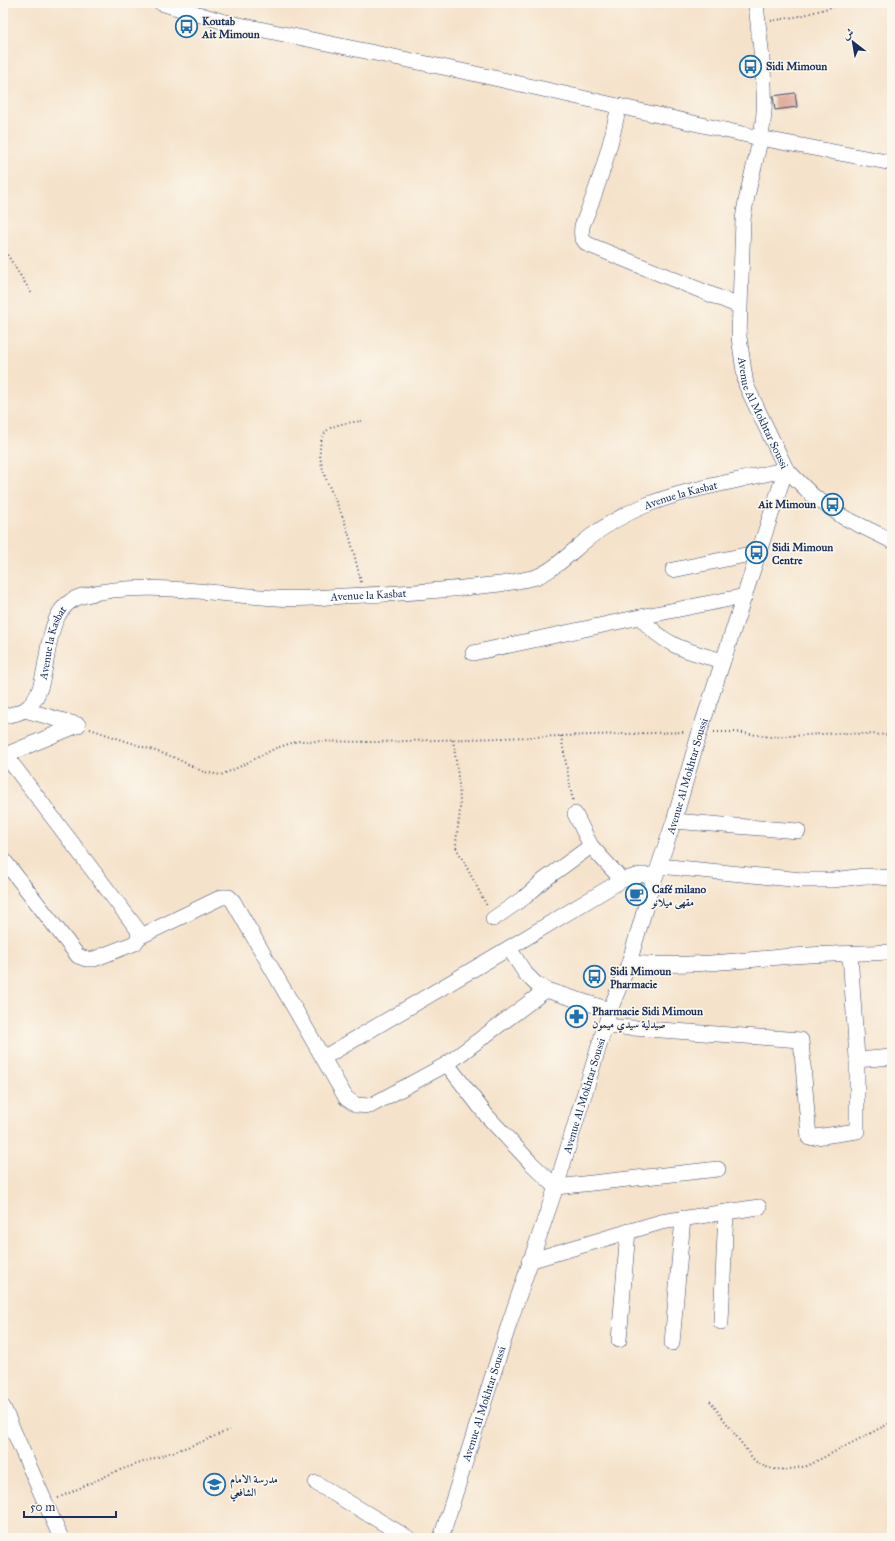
<svg xmlns="http://www.w3.org/2000/svg" width="895" height="1541" font-family="'IM FELL Great Primer',Amiri,serif">
	<rect width="100%" height="100%" fill="#fbf7ec"/>
	<filter id="ink" filterUnits="userSpaceOnUse"><feTurbulence type="fractalNoise" baseFrequency=".025" numOctaves="2"/><feDisplacementMap in="SourceGraphic" scale="8" xChannelSelector="R" yChannelSelector="G"/><feConvolveMatrix kernelMatrix="1 2 1 2 8 2 1 2 1" color-interpolation-filters="sRGB"/></filter>
	<filter id="wash" filterUnits="userSpaceOnUse"><feTurbulence type="fractalNoise" baseFrequency=".012" numOctaves="4" result="noise"/><feDisplacementMap in="SourceGraphic" scale="16" xChannelSelector="R" yChannelSelector="G"/><feGaussianBlur stdDeviation="0.9" result="paint"/><feColorMatrix in="noise" values="0 0 0 0 0 0 0 0 0 0 0 0 0 0 0 0 0 1.4 0 .05"/><feComposite in="paint" operator="in"/></filter>
	<g filter="url(#wash)">
		<rect width="100%" height="100%" fill="#f5e2ca"/>
		<g id="blocks">
			<path fill="#dca291" d="M 795,93 L 797,107 L 775,110 L 773,96 Z"/>
		</g>
	</g>
	<g filter="url(#ink)">
		<use href="#blocks" fill-opacity="0" stroke="#3c4a6e" stroke-width="1"/>
		<g fill="none" stroke-linecap="round" stroke-linejoin="round">
			<defs>
				<g id="minor">
					<path d="M 161,3 L 221,21 L 476,74 L 760,138 L 892,163"/>
					<path id="s1" d="M 756,3 C 759,38 766,78 764,112 C 762,147 747,184 743,220 L 739,337 L 746,385 L 786,469 L 812,495 L 843,517 L 892,541"/>
					<path d="M 619,106 C 610,150 599,186 582,226 C 581,235 581,238 587,244 L 739,306"/>
					<path d="M 673,570 L 760,552"/>
					<path d="M 640,617 C 665,647 688,651 723,661"/>
					<path d="M 473,653 L 640,617 L 745,596"/>
					<path d="M 25,710 L 78,725"/>
					<path id="s2" d="M 3,716 C 10,715 18,714 24,710 C 58,691 34,609 82,596 C 144,579 214,595 277,598 C 299,600 322,597 344,596 C 397,594 449,590 500,584 C 512,582 525,580 536,577 C 556,569 573,550 590,537 C 606,525 625,514 644,506 C 688,488 740,481 786,469"/>
					<path d="M 3,752 L 138,930 L 139,937 L 135,943 L 94,959 L 86,959 L 78,956 L 3,859"/>
					<path d="M 3,756 L 78,725"/>
					<path d="M 575,814 L 591,846 L 622,880"/>
					<path d="M 674,821 L 798,831"/>
					<path d="M 659,866 L 802,880 L 833,880 L 864,876 L 892,878"/>
					<path d="M 493,919 L 525,897 L 544,880 L 591,846"/>
					<path d="M 139,937 L 222,897 L 229,897 L 233,901 L 346,1098 L 356,1105 L 370,1106 L 447,1064 L 546,990"/>
					<path d="M 509,948 L 525,973 L 536,984 L 546,990 L 610,1010"/>
					<path d="M 629,963 C 680,967 728,962 780,957 C 817,953 855,954 892,952"/>
					<path d="M 605,1026 L 801,1040 L 809,1138 L 857,1131 L 857,1058 L 850,954"/>
					<path d="M 323,1058 L 509,948 L 622,880 L 640,875 L 656,875"/>
					<path d="M 857,1060 L 892,1057"/>
					<path d="M 447,1064 L 487,1116 L 530,1162 L 556,1187 L 718,1169"/>
					<path d="M 529,1261 L 661,1222 L 759,1207"/>
					<path d="M 721,1322 L 726,1212"/>
					<path d="M 619,1340 L 628,1231"/>
					<path d="M 672,1343 L 683,1218"/>
					<path d="M 3,1407 L 61,1538"/>
					<path d="M 316,1483 L 408,1538"/>
					<path id="s3" d="M 441,1538 L 510,1321 L 556,1187 L 610,1010 L 629,963 L 649,895 L 674,821 L 700,731 L 786,469"/>
				</g>
			</defs>
			<use href="#minor" stroke="#3c4a6e" stroke-width="16"/>
			<path stroke="#3c4a6e" stroke-width="2" stroke-dasharray="1 3" stroke-linecap="butt" d="M 771,21 L 800,16 L 846,3
				M 3,248 L 32,294
				M 361,582 C 356,563 352,542 345,523 C 337,499 311,461 323,436 C 329,423 349,423 362,421
				M 90,729 L 173,757 L 204,772 L 221,775 L 235,769 L 276,748 L 298,741 L 376,742 L 685,732
				M 714,732 L 736,732 L 771,737 L 840,733 L 892,735
				M 561,736 L 573,802
				M 453,740 C 456,762 460,784 460,806 C 460,820 456,833 456,847 L 487,906
				M 710,1401 L 754,1460 C 770,1473 788,1470 807,1466 L 892,1422
				M 58,1498 L 117,1471 L 199,1443 L 229,1430"/>
			<use href="#minor" stroke="#fff" stroke-width="15"/>
		</g>
	</g>
	<defs>
		<symbol id="bus-ring" viewBox="-11 -11 22 22"><circle r="9.5" fill="#fbf7ec" stroke="#1f6fb2" stroke-width="1.5"/><path d="M-5-6H5V4H4V6H2V4H-2V6H-4V4H-5ZM-3.5-4V0h7V-4ZM-3.5 1.2v1.5H-2V1.2ZM2 1.2v1.5H3.5V1.2Z" fill="#1f6fb2"/></symbol>
		<symbol id="cafe-ring" viewBox="-11 -11 22 22"><circle r="9.5" fill="#fbf7ec" stroke="#1f6fb2" stroke-width="1.5"/><path d="M-5.5-4.5H6V0H3Q3 3.5 0 3.5H-2.5Q-5.5 3.5-5.5 0ZM3-3.2v2h1.7v-2ZM-6 4.5H4V6H-6Z" fill="#1f6fb2"/></symbol>
		<symbol id="pharmacy-ring" viewBox="-11 -11 22 22"><circle r="9.5" fill="#fbf7ec" stroke="#1f6fb2" stroke-width="1.5"/><path d="M-2-6h4v4h4v4h-4v4h-4v-4h-4v-4h4Z" fill="#1f6fb2"/></symbol>
		<symbol id="school-ring" viewBox="-11 -11 22 22"><circle r="9.5" fill="#fbf7ec" stroke="#1f6fb2" stroke-width="1.5"/><path d="M0-5L7-2L0 1L-7-2ZM-4 1L0 2.5L4 1V4Q0 6-4 4Z" fill="#1f6fb2"/></symbol>
	</defs>
	<g fill-rule="evenodd">
		<use href="#bus-ring" x="174" y="14" width="25" height="25"/>
		<use href="#bus-ring" x="738" y="54" width="25" height="25"/>
		<use href="#bus-ring" x="820" y="492" width="25" height="25"/>
		<use href="#bus-ring" x="744" y="540" width="25" height="25"/>
		<use href="#cafe-ring" x="624" y="882" width="25" height="25"/>
		<use href="#bus-ring" x="582" y="964" width="25" height="25"/>
		<use href="#pharmacy-ring" x="564" y="1004" width="25" height="25"/>
		<use href="#school-ring" x="202" y="1472" width="25" height="25"/>
	</g>
	<g text-anchor="middle" stroke-width="3.5" stroke-linejoin="round" paint-order="stroke">
		<g font-size="11" font-weight="bold" fill="#1b2f5e" stroke="#fbf7ec" text-anchor="start">
			<text x="202" y="25">Koutab<tspan x="202" dy="13">Ait Mimoun</tspan></text>
			<text x="766" y="70">Sidi Mimoun</text>
			<text x="816" y="508" text-anchor="end">Ait Mimoun</text>
			<text x="772" y="551">Sidi Mimoun<tspan x="772" dy="13">Centre</tspan></text>
			<text x="652" y="893">Café milano<tspan x="652" dy="13">مقهى ميلانو</tspan></text>
			<text x="610" y="975">Sidi Mimoun<tspan x="610" dy="13">Pharmacie</tspan></text>
			<text x="592" y="1015">Pharmacie Sidi Mimoun<tspan x="592" dy="13">صيدلية سيدي ميمون</tspan></text>
			<text x="230" y="1483">مدرسة الامام<tspan x="230" dy="13">الشافعي</tspan></text>
		</g>
		<g font-size="11" fill="#1b2f5e" stroke="#fbf7ec">
			<text dy="4" stroke="none"><textPath href="#s1" startOffset="417">Avenue Al Mokhtar Soussi</textPath></text>
			<text dy="4" stroke="none"><textPath href="#s2" startOffset="781">Avenue la Kasbat</textPath></text>
			<text dy="4" stroke="none"><textPath href="#s2" startOffset="444">Avenue la Kasbat</textPath></text>
			<text dy="4" stroke="none"><textPath href="#s2" startOffset="97">Avenue la Kasbat</textPath></text>
			<text dy="4" stroke="none"><textPath href="#s3" startOffset="801">Avenue Al Mokhtar Soussi</textPath></text>
			<text dy="4" stroke="none"><textPath href="#s3" startOffset="465">Avenue Al Mokhtar Soussi</textPath></text>
			<text dy="4" stroke="none"><textPath href="#s3" startOffset="141">Avenue Al Mokhtar Soussi</textPath></text>
		</g>
	</g>
	<rect width="895" height="1541" fill="none" stroke="#fbf7ec" stroke-width="16"/>
	<g transform="translate(853 42) rotate(329)" stroke="#fbf7ec" stroke-width="3" paint-order="stroke">
	<path d="M0-3L7 15L0 10L-7 15Z" fill="#1b2f5e"/>
	<text y="-6" font-size="11" font-weight="bold" text-anchor="middle" fill="#1b2f5e">ش</text>
	</g>
	<path d="M24 1511v6h92v-6" fill="none" stroke="#1b2f5e" stroke-width="2"/>
	<text x="30" y="1511" font-size="12" fill="#1b2f5e" stroke="#fbf7ec" stroke-width="3" paint-order="stroke">50 m</text>
</svg>
